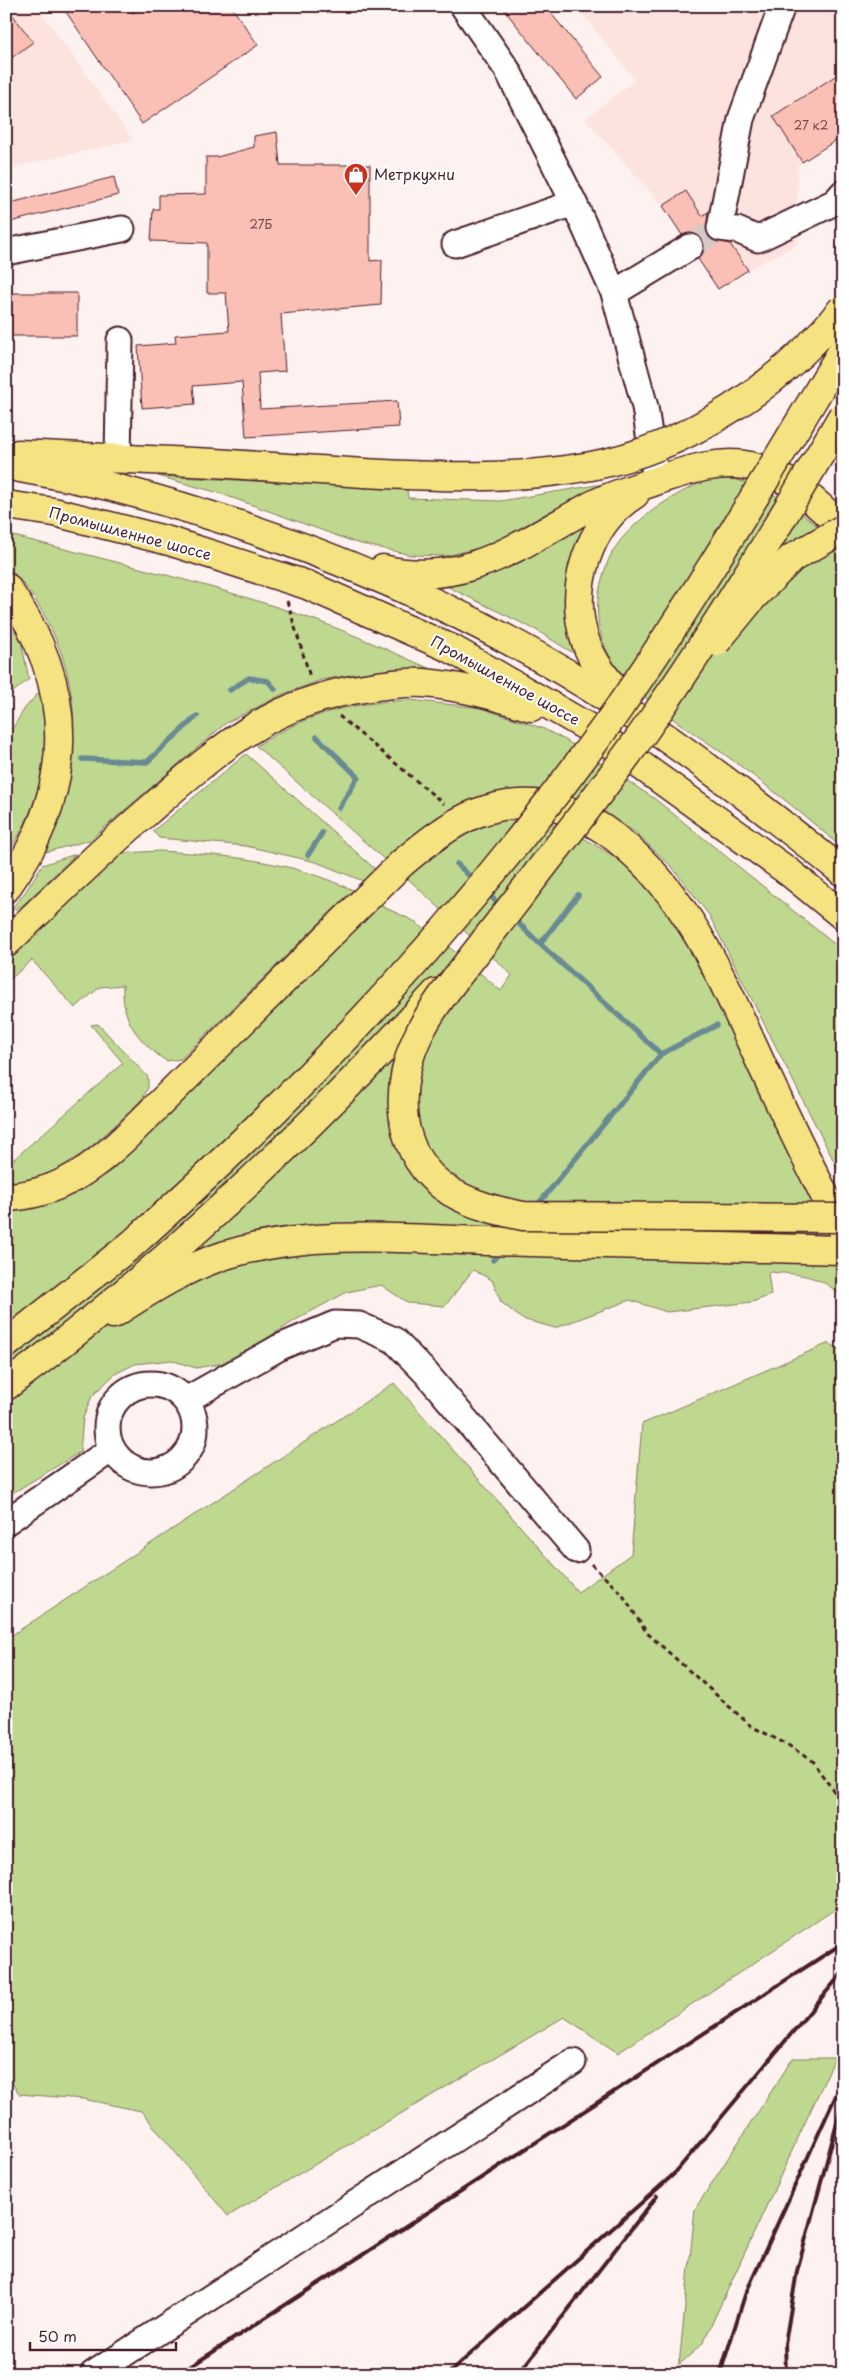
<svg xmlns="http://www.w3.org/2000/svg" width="849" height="2380" font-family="'Playpen Sans',sans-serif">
	<rect width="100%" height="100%" fill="#fef2f0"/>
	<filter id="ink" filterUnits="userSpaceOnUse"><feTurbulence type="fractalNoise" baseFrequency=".02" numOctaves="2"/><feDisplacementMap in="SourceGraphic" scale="10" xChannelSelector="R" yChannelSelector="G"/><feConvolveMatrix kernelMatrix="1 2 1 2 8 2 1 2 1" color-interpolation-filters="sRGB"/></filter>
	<g filter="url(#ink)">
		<path fill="#fde3de" d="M 6,6 L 37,6 L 133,140 L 6,169 Z
			M 576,6 L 843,6 L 843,136 L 797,166 L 798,244 L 748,270 L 718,289 L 663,206 L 585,119 L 635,80 Z"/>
		<path fill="#bfd88f" stroke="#847c5d" d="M 158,476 L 407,489 L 408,498 L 500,501 L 621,481 L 483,547 L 446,556 L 411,555 L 357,543 L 219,493 Z
			M 732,479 C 775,487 812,520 843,550 L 843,849 C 806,816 768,786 728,757 C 672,715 585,676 599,592 C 603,574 608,555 620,541 C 641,515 675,493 706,481 C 714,478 724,480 732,479 Z
			M 604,510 L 578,656 L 536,630 L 444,585 Z
			M 6,534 C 109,561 214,584 315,620 C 356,635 397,654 437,672 L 395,669 L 356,674 L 321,680 L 281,695 L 226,723 L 90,840 L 46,852 C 80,766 88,689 39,606 C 34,597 26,587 19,579 C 16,574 8,569 6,565 C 4,556 6,543 6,534 Z
			M 6,614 L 21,641 L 29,679 L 6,698 Z
			M 42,689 C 50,750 43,804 6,855 L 6,739 L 25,708 Z
			M 410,700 L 481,708 L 542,728 L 567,741 L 655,799 L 843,951 L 843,1179 L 709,915 L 672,867 L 634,831 L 601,813 L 568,801 L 406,842 L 385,860 L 256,746 C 312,712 344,704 410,700 Z
			M 246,754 L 375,869 L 363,881 L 316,862 L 246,846 L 159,838 L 153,831 Z
			M 499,820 L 551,824 L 585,839 L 610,854 L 636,873 L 665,908 L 692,947 L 843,1246 L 843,1298 C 821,1274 798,1274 768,1272 L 771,1295 L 752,1302 L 667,1312 L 630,1300 L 555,1328 L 522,1319 L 501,1302 L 492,1280 L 473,1270 L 445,1306 L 408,1303 L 381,1285 L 347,1292 L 299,1318 L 230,1362 L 196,1368 L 171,1360 L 135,1364 L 115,1374 L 92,1396 L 83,1418 L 80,1452 L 6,1497 L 6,1210 L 12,1212 L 54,1202 L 111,1171 L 239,1045 L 377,904 L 412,920 L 448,946 L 501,991 L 512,975 L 406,877 C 431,850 465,832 499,820 Z
			M 160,851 C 209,854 261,858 309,873 C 324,878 339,884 353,890 L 181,1059 L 166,1061 C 138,1041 121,1020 123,985 L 100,987 L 75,1008 L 32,960 L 6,983 L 6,958 L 123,853 Z
			M 76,854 L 23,905 L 8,913 L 26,891 L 42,865 Z
			M 98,1024 L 148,1077 L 148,1088 L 142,1099 C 108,1132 57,1187 6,1181 L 6,1166 L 123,1063 L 91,1025 Z
			M 829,1343 L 843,1352 L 843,1904 L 618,2053 L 564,2017 L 228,2216 L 141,2111 L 83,2099 L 19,2094 L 6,2072 L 6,1639 L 394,1383 L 578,1592 L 631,1554 L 642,1424 Z
			M 793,2058 L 835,2058 L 703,2343 L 679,2365 L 695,2209 Z"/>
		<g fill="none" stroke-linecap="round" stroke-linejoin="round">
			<path stroke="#6b8a93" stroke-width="5.5" d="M 230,690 L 249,678 L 268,681 L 275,689
				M 317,737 L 358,777 L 339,808
				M 82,759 L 147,762 L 197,716
				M 308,855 L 322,833
				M 457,864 L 476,882
				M 486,892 L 503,908
				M 578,895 L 540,944 L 661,1054
				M 513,918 L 540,944
				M 536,1207 L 661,1054 L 717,1025
				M 493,1260 L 501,1251"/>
		</g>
		<path fill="#fabfb5" stroke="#4a1f2b" d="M 6,6 L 33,42 L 6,62 Z
			M 62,6 L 128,6 L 133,13 L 142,6 L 231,6 L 258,45 L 142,124 Z
			M 501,6 L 545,6 L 603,77 L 576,99 Z
			M 843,71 L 843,136 L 802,162 L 773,116 Z
			M 277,132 L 280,165 L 370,165 L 370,261 L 382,260 L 381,305 L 281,314 L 285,371 L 258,373 L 260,409 L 397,401 L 399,427 L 246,437 L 242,382 L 193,386 L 195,404 L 142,408 L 138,346 L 176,343 L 175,335 L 229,331 L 226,293 L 207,293 L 207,243 L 151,241 L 153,209 L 159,209 L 159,195 L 206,194 L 206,157 L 217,157 L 254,147 L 254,136 Z
			M 114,177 L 118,195 L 6,223 L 6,204 Z
			M 686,191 L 702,216 L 708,212 L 706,233 L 711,239 L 730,244 L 748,270 L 718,289 L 698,259 L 704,247 L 702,239 L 696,234 L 690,233 L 682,235 L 663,206 Z
			M 6,293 L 77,293 L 77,336 L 6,336 Z"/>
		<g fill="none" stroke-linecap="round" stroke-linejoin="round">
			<path stroke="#dac8c9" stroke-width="25" stroke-dasharray="25 12" stroke-linecap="butt" d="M 690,247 L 720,228"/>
			<defs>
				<path id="minor" d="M 463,6 L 508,71 L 574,203 L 614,293
					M 782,6 L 741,119 L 720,228 L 737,230 L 758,239 L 835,202 L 843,193
					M 455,244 L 574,203
					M 6,252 L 122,229
					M 118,459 L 120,340
					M 656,481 L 645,407 L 614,293 L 690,247
					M107 1428a44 44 0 1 1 88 0a44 44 0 1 1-88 0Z
					M 186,1400 L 280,1347 L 335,1324 L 359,1325 L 394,1340 L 426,1373 L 576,1550
					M 6,1522 L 112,1449
					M 93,2374 L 573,2062"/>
				<path id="major" d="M 18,454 L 215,463 L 364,473
					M 6,465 C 40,472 75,478 108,486 C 277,530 442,595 591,688 C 679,743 761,807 843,872
					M 6,505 L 54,512 L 169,541 L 307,585 L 452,649 L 589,728 L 789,872 L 843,916
					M 383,569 C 462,589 521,544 587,508 C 611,494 638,488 664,478 C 692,469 721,460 750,466 C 787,474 816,502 843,528
					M 6,587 C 77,686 77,789 6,888
					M 626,701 C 609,683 593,664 585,640 C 568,588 588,523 635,494
					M 6,943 C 53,898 99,853 148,811 C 217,751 269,702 364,688 C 383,685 404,682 424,683 C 461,686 496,696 531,707
					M 6,1197 C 59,1195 96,1166 132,1131 L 402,863 C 425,844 449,824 477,813 C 523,796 563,803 603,829 C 683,883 719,972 758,1057 C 785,1115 812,1173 843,1230
					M 113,1314 C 153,1288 194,1262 240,1251 C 321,1230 406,1239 488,1241 C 606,1244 725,1247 843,1250"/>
				<path id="highway" d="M 6,1344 L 131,1245
					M 6,1386 C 163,1270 304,1136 436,993"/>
			</defs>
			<use href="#minor" stroke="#4a1f2b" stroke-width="29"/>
			<use href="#major" stroke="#4a1f2b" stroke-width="31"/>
			<use href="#highway" stroke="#4a1f2b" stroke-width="31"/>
			<path stroke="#4a1f2b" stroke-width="3" stroke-dasharray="5 4" stroke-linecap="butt" d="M 287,601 L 310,677
				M 339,716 L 444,804
				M 591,1564 L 622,1594 L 647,1633 L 751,1726 L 788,1745 L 812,1761 L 843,1804"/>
			<use href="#minor" stroke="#fff" stroke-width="25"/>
			<use href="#major" stroke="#f5e382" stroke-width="28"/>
			<use href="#highway" stroke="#f5e382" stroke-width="28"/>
			<path stroke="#4a1f2b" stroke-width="4" d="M 179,2374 L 843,1943
				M 448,2374 L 674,2174 L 843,1972
				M 518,2374 L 657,2196
				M 720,2374 L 745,2295 L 843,2080
				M 786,2374 L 785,2344 L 797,2271 L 843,2101"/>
			<defs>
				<path id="major-bridge" d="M 364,473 C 439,477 515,480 591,466 C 687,448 783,384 843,308
					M 716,642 L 753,597 L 792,558 L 843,529
					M 487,938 C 465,968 438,997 421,1030 C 392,1085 394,1157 451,1192 C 473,1205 498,1211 523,1216 L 843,1218"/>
				<path id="highway-bridge" d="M 487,938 C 540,870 593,803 643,733 C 715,631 780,523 843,415
					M 131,1245 C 311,1085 476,908 616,712 C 698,595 769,472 843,350"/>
			</defs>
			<use href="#major-bridge" stroke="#4a1f2b" stroke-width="31" stroke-linecap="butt"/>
			<use href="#highway-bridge" stroke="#4a1f2b" stroke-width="31" stroke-linecap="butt"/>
			<use href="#major-bridge" stroke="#f5e382" stroke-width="28"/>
			<use href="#highway-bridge" stroke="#f5e382" stroke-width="28"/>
		</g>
	</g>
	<defs>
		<symbol id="shop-pin" viewBox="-11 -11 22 30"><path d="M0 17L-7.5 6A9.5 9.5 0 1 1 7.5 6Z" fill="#c8321e" stroke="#fff"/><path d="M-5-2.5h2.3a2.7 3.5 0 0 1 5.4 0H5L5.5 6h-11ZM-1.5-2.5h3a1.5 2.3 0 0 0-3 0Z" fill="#fff"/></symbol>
	</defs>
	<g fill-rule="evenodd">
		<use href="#shop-pin" x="342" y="161" width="28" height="38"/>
	</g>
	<g text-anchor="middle" stroke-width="4" stroke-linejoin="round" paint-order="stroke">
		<g font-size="12" fill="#76474e">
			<text x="811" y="130">27 к2</text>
			<text x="261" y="229">27Б</text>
		</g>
		<g font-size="15" fill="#4a1f2b" stroke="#fff" text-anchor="start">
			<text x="374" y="180">Метркухни</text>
		</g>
		<g font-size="15" fill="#4a1f2b" stroke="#fff">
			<text transform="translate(130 534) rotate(15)" y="5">Промышленное шоссе</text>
			<text transform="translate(505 681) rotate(29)" y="5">Промышленное шоссе</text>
		</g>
	</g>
	<rect width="849" height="2380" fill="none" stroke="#fff" stroke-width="25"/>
	<rect x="12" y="12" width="824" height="2355" fill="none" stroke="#4a1f2b" stroke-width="2" filter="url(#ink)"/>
	<path d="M30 2342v8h146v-8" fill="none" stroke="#4a1f2b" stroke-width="2.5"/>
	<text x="38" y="2342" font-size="15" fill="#4a1f2b" stroke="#ffffff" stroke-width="4" paint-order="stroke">50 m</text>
</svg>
